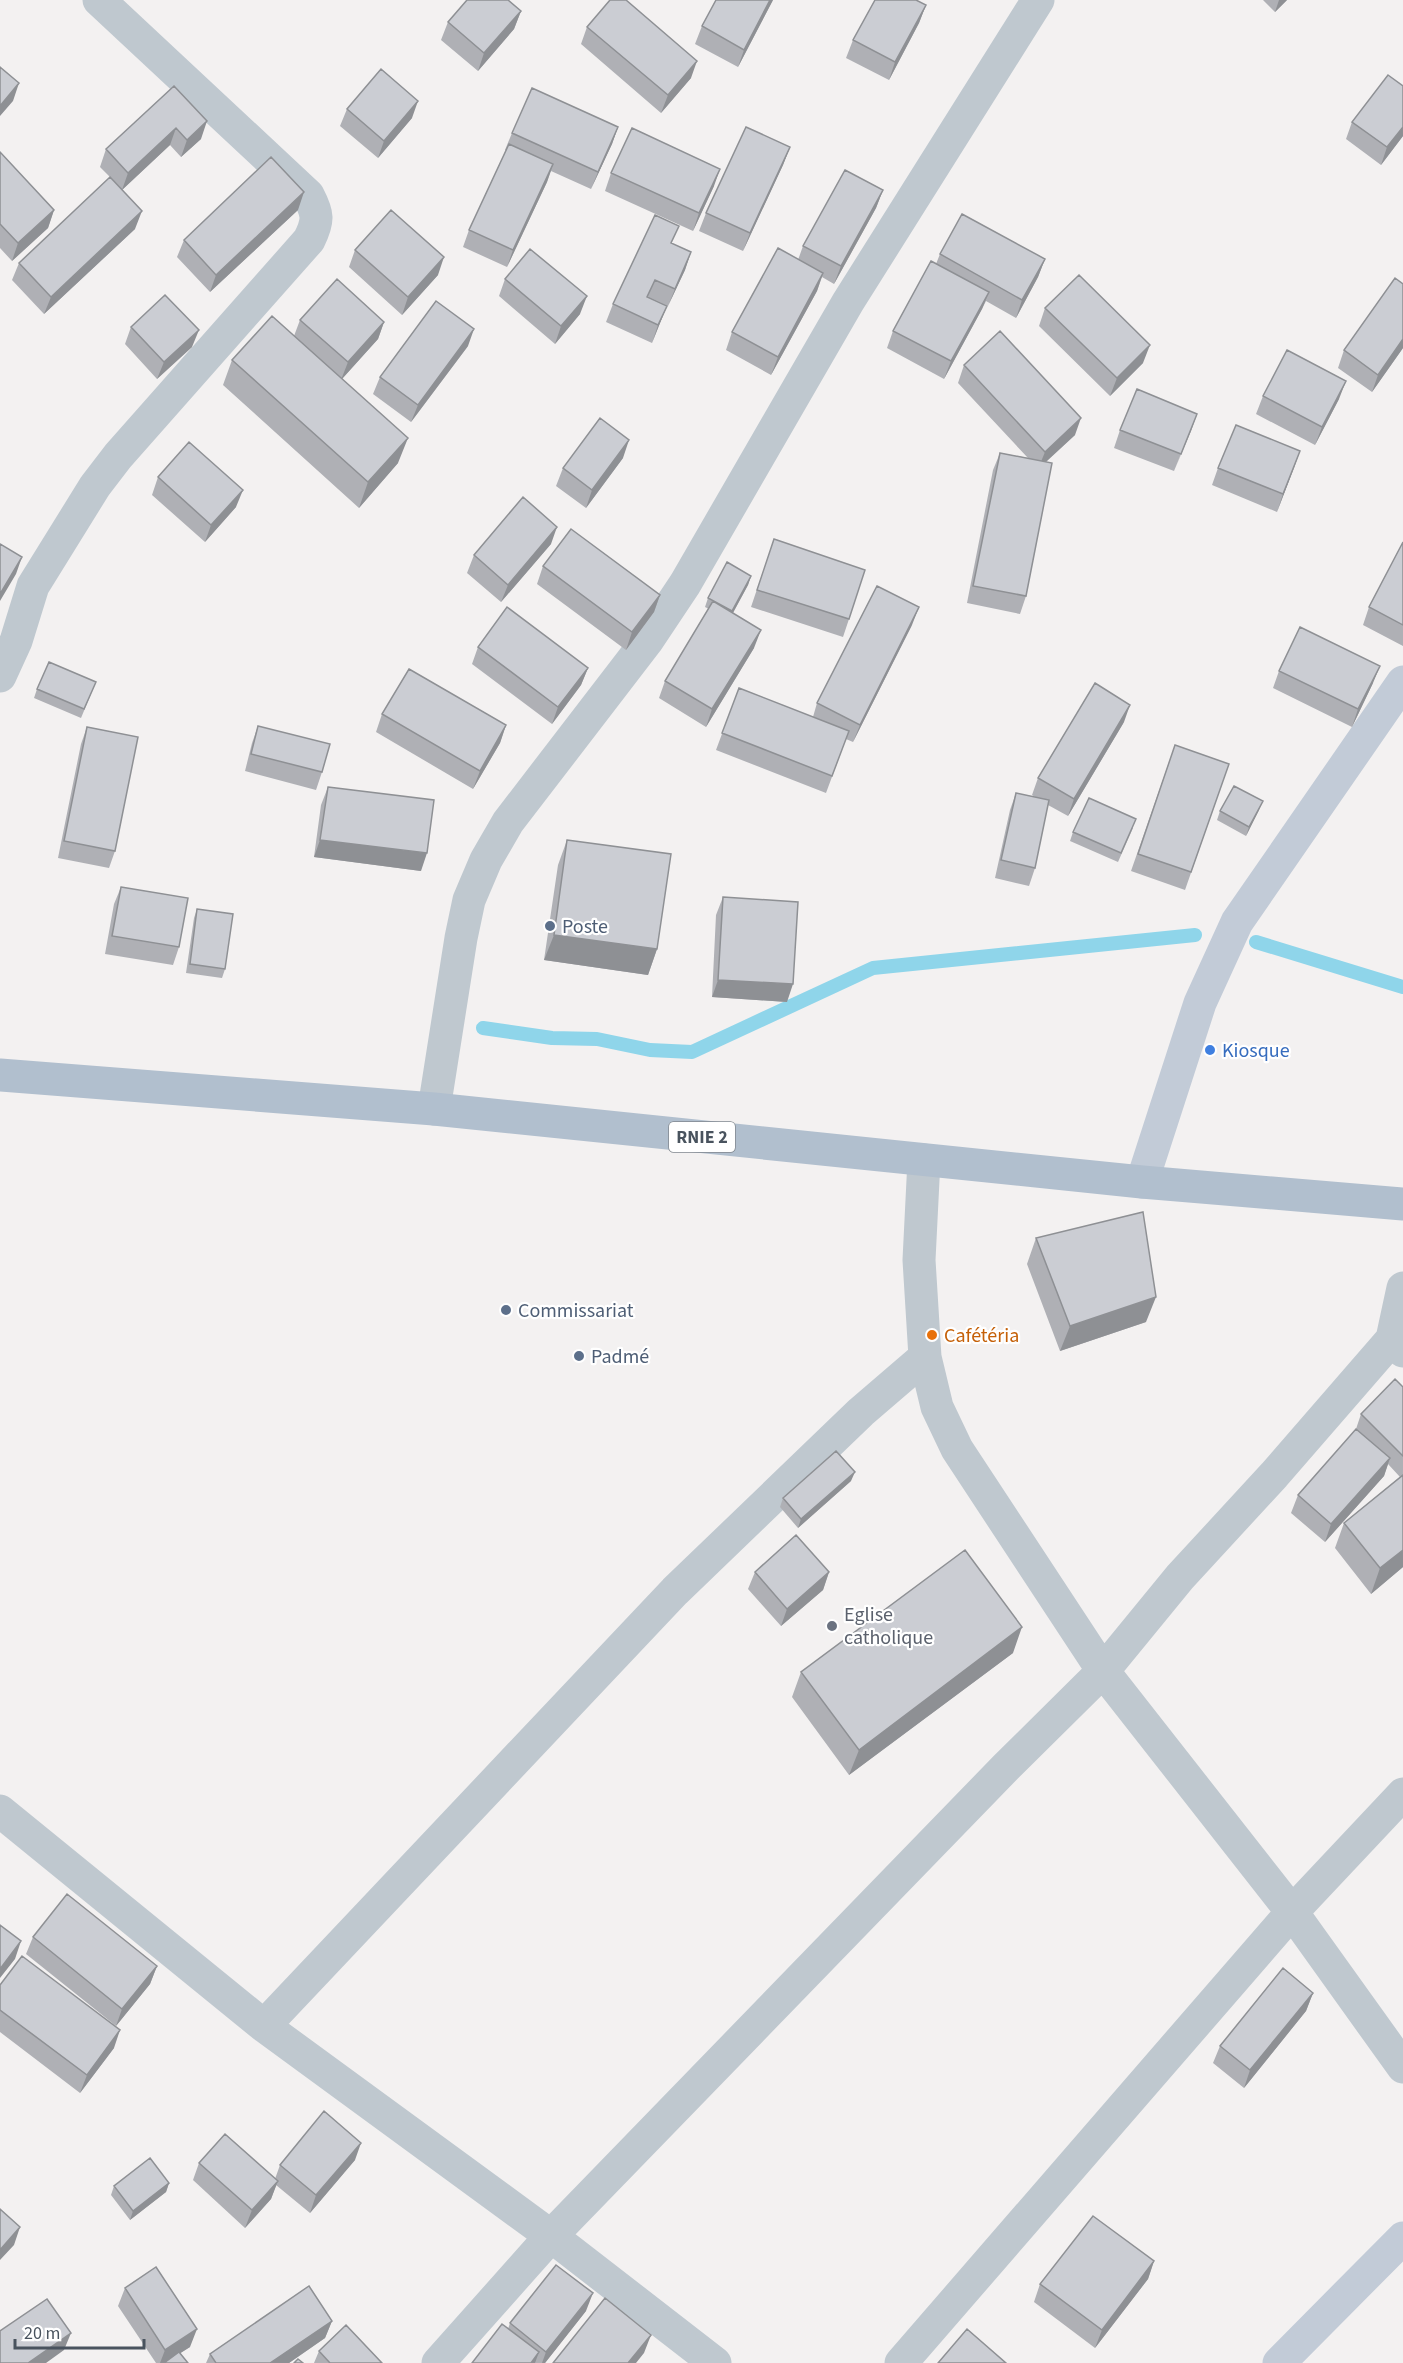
<svg xmlns="http://www.w3.org/2000/svg" width="1403" height="2363" font-family="'Source Sans 3',sans-serif">
	<rect width="100%" height="100%" fill="#f3f1f1"/>
	<g fill="none" stroke-linecap="round" stroke-linejoin="round">
		<path stroke="#8fd5ea" stroke-width="14" d="M 1256,942 L 1403,987
			M 483,1028 L 552,1038 L 597,1039 L 650,1050 L 692,1052 L 873,968 L 1195,935"/>
		<path stroke="#bfc8cf" stroke-width="33" d="M 0,676 L 16,641 L 33,586 L 95,486 L 118,456 L 309,240 C 319,220 318,214 308,195 L 99,0
			M 434,1109 L 461,938 L 469,900 L 486,860 L 508,822 L 647,641 L 685,584 L 848,302 L 1038,0
			M 924,1160 L 919,1260 L 925,1357 L 937,1407 L 957,1449 L 1103,1671 L 1292,1912 L 1403,2067
			M 1403,1288 L 1392,1339 L 1403,1351
			M 0,1811 L 264,2026 L 551,2236 L 715,2363
			M 264,2026 L 675,1591 L 861,1412 L 925,1357
			M 438,2363 L 551,2236 L 1006,1767 L 1103,1671 L 1180,1577 L 1274,1475 L 1392,1339
			M 901,2363 L 1292,1912 L 1403,1794"/>
		<path stroke="#c2cbd7" stroke-width="33" d="M 1142,1182 L 1200,1003 L 1237,922 L 1403,682
			M 1279,2363 L 1403,2238"/>
		<path stroke="#b1bfce" stroke-width="33" d="M 0,1075 L 434,1109 L 1142,1182 L 1403,1204"/>
	</g>
	<path fill="#afb0b5" d="M 773,0 L 738,67 L 695,44 L 702,26 Z
		M 1263,0 L 1287,0 L 1275,12 Z
		M 926,5 L 919,23 L 889,80 L 846,58 L 853,40 Z
		M 521,11 L 514,29 L 478,71 L 441,40 L 448,22 Z
		M 587,27 L 691,78 L 661,113 L 581,44 Z
		M 174,86 L 201,139 L 181,157 L 170,145 L 122,190 L 135,229 L 44,314 L 12,280 L 19,263 L 110,177 L 100,167 L 106,149 Z
		M 347,109 L 412,118 L 378,158 L 340,126 Z
		M 1352,122 L 1403,136 L 1381,165 L 1346,139 Z
		M 618,127 L 612,144 L 591,189 L 551,171 L 547,182 L 507,267 L 463,247 L 469,230 L 506,150 L 505,150 L 512,133 Z
		M 790,147 L 783,165 L 743,251 L 699,231 L 706,213 Z
		M 0,152 L 54,210 L 48,228 L 12,261 L 0,248 Z
		M 611,173 L 714,186 L 693,231 L 605,191 Z
		M 883,190 L 876,208 L 834,284 L 822,277 L 817,291 L 771,375 L 726,350 L 732,332 L 798,260 L 803,246 Z
		M 298,210 L 210,292 L 177,257 L 184,240 Z
		M 672,244 L 691,252 L 685,270 L 668,306 L 649,297 L 667,306 L 660,323 L 652,343 L 606,322 L 613,304 Z
		M 355,250 L 438,275 L 402,315 L 349,267 Z
		M 940,254 L 1045,259 L 1038,277 L 1016,318 L 986,301 L 982,309 L 944,379 L 887,348 L 893,331 L 936,264 Z
		M 505,279 L 580,314 L 555,344 L 499,296 Z
		M 1045,308 L 1143,363 L 1110,396 L 1039,326 Z
		M 300,320 L 384,322 L 378,339 L 342,379 L 398,463 L 359,508 L 223,385 L 232,360 L 294,336 Z
		M 131,327 L 192,347 L 157,379 L 125,344 Z
		M 468,346 L 411,422 L 373,394 L 380,377 Z
		M 1403,348 L 1372,392 L 1338,368 L 1344,350 Z
		M 964,365 L 1075,435 L 1046,462 L 1026,596 L 1020,614 L 967,603 L 993,470 L 1000,453 L 1028,458 L 958,383 Z
		M 1263,396 L 1339,399 L 1315,445 L 1256,414 Z
		M 1197,414 L 1174,471 L 1114,448 L 1120,430 Z
		M 1300,451 L 1277,512 L 1212,485 L 1218,468 Z
		M 623,458 L 586,508 L 556,486 L 563,468 Z
		M 158,477 L 236,507 L 205,542 L 152,495 Z
		M 774,539 L 849,619 L 843,637 L 751,607 Z
		M 1403,542 L 1403,646 L 1363,625 L 1369,607 Z
		M 551,544 L 501,602 L 467,573 L 474,555 Z
		M 543,566 L 660,595 L 654,612 L 626,650 L 537,584 Z
		M 751,576 L 748,585 L 733,613 L 754,648 L 706,727 L 659,698 L 665,681 L 709,609 L 705,607 L 708,598 Z
		M 912,625 L 853,742 L 846,739 L 826,793 L 716,750 L 739,688 L 813,717 L 817,703 Z
		M 478,647 L 588,668 L 581,685 L 552,724 L 472,664 Z
		M 1279,671 L 1373,683 L 1352,727 L 1273,688 Z
		M 96,682 L 81,718 L 34,698 L 37,689 Z
		M 382,714 L 506,725 L 500,743 L 473,789 L 376,732 Z
		M 1124,722 L 1068,816 L 1048,805 L 1035,868 L 1029,886 L 995,878 L 1010,810 L 1016,793 L 1035,797 L 1032,795 L 1038,778 Z
		M 258,726 L 322,772 L 316,790 L 245,771 L 252,743 Z
		M 87,727 L 115,851 L 109,868 L 58,858 L 81,744 Z
		M 1175,745 L 1229,764 L 1185,890 L 1131,871 Z
		M 328,787 L 421,871 L 314,857 L 321,805 Z
		M 1259,810 L 1246,836 L 1217,820 L 1220,811 Z
		M 1133,828 L 1118,862 L 1070,841 L 1073,832 Z
		M 567,840 L 657,949 L 648,975 L 544,960 L 558,865 Z
		M 121,887 L 179,947 L 173,965 L 105,954 L 114,904 Z
		M 723,897 L 787,1002 L 712,997 L 716,915 Z
		M 197,909 L 225,969 L 222,978 L 186,973 L 194,918 Z
		M 1036,1238 L 1146,1322 L 1060,1351 L 1027,1264 Z
		M 1403,1387 L 1403,1567 L 1371,1594 L 1335,1548 L 1344,1523 L 1400,1477 L 1388,1464 L 1384,1476 L 1325,1542 L 1291,1513 L 1298,1495 L 1356,1429 L 1361,1414 Z
		M 851,1481 L 798,1528 L 780,1507 L 783,1498 Z
		M 755,1572 L 829,1572 L 823,1590 L 781,1626 L 748,1589 Z
		M 1013,1653 L 849,1775 L 792,1697 L 801,1672 Z
		M 33,1937 L 157,1966 L 150,1984 L 116,2026 L 26,1954 Z
		M 0,1985 L 114,2048 L 80,2093 L 0,2032 Z
		M 1313,1993 L 1306,2011 L 1244,2088 L 1213,2063 L 1220,2046 Z
		M 355,2160 L 310,2213 L 276,2185 L 271,2199 L 245,2228 L 193,2180 L 199,2163 L 275,2179 L 280,2165 Z
		M 169,2183 L 166,2192 L 130,2220 L 111,2195 L 114,2186 Z
		M 1154,2261 L 1148,2279 L 1095,2348 L 1034,2302 L 1040,2284 Z
		M 125,2288 L 190,2347 L 180,2353 L 188,2363 L 156,2363 L 118,2306 Z
		M 586,2311 L 545,2363 L 472,2363 L 508,2329 L 510,2323 Z
		M 332,2321 L 325,2338 L 289,2363 L 206,2363 L 210,2354 Z
		M 319,2351 L 382,2363 L 314,2363 Z"/>
	<path fill="#8e9094" d="M 770,0 L 773,0 L 738,67 L 744,50 Z
		M 1279,0 L 1287,0 L 1275,12 Z
		M 926,5 L 919,23 L 889,80 L 895,62 Z
		M 521,11 L 514,29 L 478,71 L 484,53 Z
		M 697,61 L 691,78 L 661,113 L 668,95 Z
		M 19,83 L 13,101 L 0,116 L 0,106 Z
		M 418,101 L 412,118 L 378,158 L 384,141 Z
		M 207,121 L 201,139 L 181,157 L 187,140 Z
		M 618,127 L 612,144 L 591,189 L 598,172 Z
		M 1403,127 L 1403,136 L 1381,165 L 1387,147 Z
		M 176,128 L 170,145 L 122,190 L 128,173 Z
		M 790,147 L 783,165 L 743,251 L 750,233 Z
		M 553,164 L 547,182 L 507,267 L 513,250 Z
		M 720,169 L 714,186 L 693,231 L 699,213 Z
		M 883,190 L 876,208 L 834,284 L 841,266 Z
		M 304,192 L 298,210 L 210,292 L 216,275 Z
		M 54,210 L 48,228 L 12,261 L 18,243 Z
		M 142,211 L 135,229 L 44,314 L 51,297 Z
		M 691,252 L 685,270 L 668,306 L 675,289 Z
		M 444,257 L 438,275 L 402,315 L 408,297 Z
		M 1045,259 L 1038,277 L 1016,318 L 1022,300 Z
		M 823,273 L 817,291 L 771,375 L 778,357 Z
		M 989,292 L 982,309 L 944,379 L 951,361 Z
		M 587,296 L 580,314 L 555,344 L 561,326 Z
		M 667,306 L 660,323 L 652,343 L 658,325 Z
		M 384,322 L 378,339 L 341,380 L 348,362 Z
		M 474,329 L 468,346 L 411,422 L 418,405 Z
		M 199,330 L 192,347 L 157,379 L 164,362 Z
		M 1403,339 L 1403,348 L 1372,392 L 1378,375 Z
		M 1150,345 L 1143,363 L 1110,396 L 1117,378 Z
		M 1346,381 L 1339,399 L 1315,445 L 1322,427 Z
		M 1197,414 L 1191,431 L 1174,471 L 1181,454 Z
		M 1081,418 L 1075,435 L 1038,469 L 1045,452 Z
		M 408,438 L 398,463 L 359,508 L 368,482 Z
		M 629,440 L 623,458 L 586,508 L 592,490 Z
		M 1300,451 L 1294,468 L 1277,512 L 1283,494 Z
		M 243,490 L 236,507 L 205,542 L 211,525 Z
		M 557,527 L 551,544 L 501,602 L 508,585 Z
		M 22,557 L 16,574 L 0,601 L 0,594 Z
		M 751,576 L 748,585 L 729,620 L 732,611 Z
		M 660,595 L 654,612 L 626,650 L 632,632 Z
		M 919,607 L 912,625 L 853,742 L 860,725 Z
		M 761,630 L 754,648 L 706,727 L 712,709 Z
		M 1380,666 L 1373,683 L 1352,727 L 1358,709 Z
		M 588,668 L 581,685 L 552,724 L 558,707 Z
		M 1130,705 L 1124,722 L 1068,816 L 1074,799 Z
		M 506,725 L 500,743 L 473,789 L 480,771 Z
		M 1263,801 L 1259,810 L 1246,836 L 1249,827 Z
		M 320,840 L 427,853 L 421,871 L 314,857 Z
		M 554,935 L 657,949 L 648,975 L 544,960 Z
		M 718,980 L 793,984 L 787,1002 L 712,997 Z
		M 1156,1297 L 1146,1322 L 1060,1351 L 1070,1326 Z
		M 1390,1458 L 1384,1476 L 1325,1542 L 1331,1524 Z
		M 855,1472 L 851,1481 L 798,1528 L 801,1519 Z
		M 1403,1550 L 1403,1567 L 1371,1594 L 1380,1568 Z
		M 829,1572 L 823,1590 L 781,1626 L 787,1609 Z
		M 1022,1627 L 1013,1653 L 849,1775 L 859,1750 Z
		M 21,1941 L 15,1959 L 0,1978 L 0,1969 Z
		M 157,1966 L 150,1984 L 116,2026 L 122,2009 Z
		M 1313,1993 L 1306,2011 L 1244,2088 L 1250,2070 Z
		M 120,2030 L 114,2048 L 80,2093 L 87,2075 Z
		M 361,2143 L 355,2160 L 310,2213 L 316,2195 Z
		M 278,2181 L 271,2199 L 245,2228 L 252,2210 Z
		M 169,2183 L 166,2192 L 130,2220 L 133,2211 Z
		M 20,2227 L 14,2245 L 0,2260 L 0,2250 Z
		M 1154,2261 L 1148,2279 L 1095,2348 L 1102,2330 Z
		M 593,2293 L 586,2311 L 545,2363 L 542,2363 L 546,2352 Z
		M 332,2321 L 325,2338 L 289,2363 L 270,2363 Z
		M 197,2329 L 190,2347 L 165,2363 L 160,2363 L 165,2350 Z
		M 71,2333 L 64,2350 L 46,2363 L 28,2363 Z
		M 651,2335 L 644,2353 L 636,2363 L 628,2363 Z
		M 539,2352 L 535,2363 L 531,2363 Z"/>
	<path fill="#cbcdd3" stroke="#8e9094" stroke-width="1.5" d="M 467,0 L 508,0 L 521,11 L 484,53 L 448,22 Z
		M 610,0 L 626,0 L 697,61 L 668,95 L 587,27 Z
		M 716,0 L 770,0 L 744,50 L 702,26 Z
		M 875,0 L 916,0 L 926,5 L 895,62 L 853,40 Z
		M 0,67 L 19,83 L 0,106 Z
		M 381,69 L 418,101 L 384,141 L 347,109 Z
		M 1388,75 L 1403,86 L 1403,127 L 1387,147 L 1352,122 Z
		M 174,86 L 207,121 L 187,140 L 176,128 L 128,173 L 106,149 Z
		M 532,88 L 618,127 L 598,172 L 512,133 Z
		M 746,127 L 790,147 L 750,233 L 706,213 Z
		M 632,128 L 720,169 L 699,213 L 611,173 Z
		M 509,144 L 553,164 L 513,250 L 469,230 Z
		M 0,152 L 54,210 L 18,243 L 0,224 Z
		M 271,157 L 304,192 L 216,275 L 184,240 Z
		M 845,170 L 883,190 L 841,266 L 803,246 Z
		M 110,177 L 142,211 L 51,297 L 19,263 Z
		M 391,210 L 444,257 L 408,297 L 355,250 Z
		M 962,214 L 1045,259 L 1022,300 L 940,254 Z
		M 655,215 L 679,226 L 671,243 L 691,252 L 675,289 L 655,280 L 647,297 L 667,306 L 658,325 L 613,304 Z
		M 778,248 L 823,273 L 778,357 L 732,332 Z
		M 530,249 L 587,296 L 561,326 L 505,279 Z
		M 931,261 L 989,292 L 951,361 L 893,331 Z
		M 1079,275 L 1150,345 L 1117,378 L 1045,308 Z
		M 1395,278 L 1403,284 L 1403,339 L 1378,375 L 1344,350 Z
		M 337,279 L 384,322 L 348,362 L 300,320 Z
		M 165,295 L 199,330 L 164,362 L 131,327 Z
		M 436,301 L 474,329 L 418,405 L 380,377 Z
		M 272,316 L 408,438 L 368,482 L 232,360 Z
		M 1000,331 L 1081,418 L 1045,452 L 964,365 Z
		M 1287,350 L 1346,381 L 1322,427 L 1263,396 Z
		M 1137,389 L 1197,414 L 1181,454 L 1120,430 Z
		M 600,418 L 629,440 L 592,490 L 563,468 Z
		M 1236,425 L 1300,451 L 1283,494 L 1218,468 Z
		M 189,442 L 243,490 L 211,525 L 158,477 Z
		M 1000,453 L 1052,463 L 1026,596 L 973,586 Z
		M 523,497 L 557,527 L 508,585 L 474,555 Z
		M 571,529 L 660,595 L 632,632 L 543,566 Z
		M 774,539 L 865,570 L 849,619 L 757,590 Z
		M 1403,542 L 1403,625 L 1369,607 Z
		M 0,544 L 22,557 L 0,594 Z
		M 727,562 L 751,576 L 732,611 L 708,598 Z
		M 877,586 L 919,607 L 860,725 L 817,703 Z
		M 713,601 L 761,630 L 712,709 L 665,681 Z
		M 507,607 L 588,668 L 558,707 L 478,647 Z
		M 1300,627 L 1380,666 L 1358,709 L 1279,671 Z
		M 49,662 L 96,682 L 84,709 L 37,689 Z
		M 409,669 L 506,725 L 480,771 L 382,714 Z
		M 1095,683 L 1130,705 L 1074,799 L 1038,778 Z
		M 739,688 L 849,731 L 832,776 L 722,733 Z
		M 258,726 L 330,744 L 322,772 L 251,754 Z
		M 87,727 L 138,737 L 115,851 L 64,841 Z
		M 1175,745 L 1229,764 L 1191,872 L 1138,854 Z
		M 1234,786 L 1263,801 L 1249,827 L 1220,811 Z
		M 328,787 L 434,800 L 427,853 L 320,840 Z
		M 1016,793 L 1049,800 L 1035,868 L 1001,860 Z
		M 1089,798 L 1136,819 L 1121,853 L 1073,832 Z
		M 567,840 L 671,854 L 657,949 L 554,935 Z
		M 121,887 L 188,898 L 179,947 L 112,936 Z
		M 723,897 L 798,902 L 793,984 L 718,980 Z
		M 197,909 L 233,914 L 225,969 L 190,964 Z
		M 1143,1212 L 1156,1297 L 1070,1326 L 1036,1238 Z
		M 1395,1379 L 1403,1387 L 1403,1456 L 1361,1414 Z
		M 1356,1429 L 1390,1458 L 1331,1524 L 1298,1495 Z
		M 836,1451 L 855,1472 L 801,1519 L 783,1498 Z
		M 1403,1475 L 1403,1550 L 1380,1568 L 1344,1523 Z
		M 796,1535 L 829,1572 L 787,1609 L 755,1572 Z
		M 965,1550 L 1022,1627 L 859,1750 L 801,1672 Z
		M 67,1894 L 157,1966 L 122,2009 L 33,1937 Z
		M 0,1925 L 21,1941 L 0,1969 Z
		M 22,1956 L 120,2030 L 87,2075 L 0,2010 L 0,1985 Z
		M 1283,1968 L 1313,1993 L 1250,2070 L 1220,2046 Z
		M 324,2111 L 361,2143 L 316,2195 L 280,2165 Z
		M 225,2134 L 278,2181 L 252,2210 L 199,2163 Z
		M 150,2158 L 169,2183 L 133,2211 L 114,2186 Z
		M 0,2209 L 20,2227 L 0,2250 Z
		M 1093,2216 L 1154,2261 L 1102,2330 L 1040,2284 Z
		M 556,2265 L 593,2293 L 546,2352 L 510,2323 Z
		M 156,2267 L 197,2329 L 165,2350 L 125,2288 Z
		M 309,2286 L 332,2321 L 270,2363 L 216,2363 L 210,2354 Z
		M 605,2298 L 651,2335 L 628,2363 L 553,2363 Z
		M 47,2299 L 71,2333 L 28,2363 L 0,2363 L 0,2331 Z
		M 502,2324 L 539,2352 L 531,2363 L 472,2363 Z
		M 346,2325 L 382,2363 L 330,2363 L 319,2351 Z
		M 967,2329 L 1006,2363 L 938,2363 Z
		M 179,2352 L 188,2363 L 164,2363 Z
		M 298,2359 L 303,2363 L 294,2363 Z"/>
	<g fill="#5c6f8a" stroke="#fff" stroke-width="2">
		<circle cx="550" cy="926" r="6"/>
		<circle cx="506" cy="1310" r="6"/>
		<circle cx="579" cy="1356" r="6"/>
	</g>
	<circle fill="#3f7fe0" stroke="#fff" stroke-width="2" cx="1210" cy="1050" r="6"/>
	<circle fill="#e8710a" stroke="#fff" stroke-width="2" cx="932" cy="1335" r="6"/>
	<circle fill="#6b7280" stroke="#fff" stroke-width="2" cx="832" cy="1626" r="6"/>
	<g text-anchor="middle" stroke-width="4.5" stroke-linejoin="round" paint-order="stroke">
		<rect fill="#fff" stroke="#80878e" stroke-width="1.5" x="669" y="1122" width="66" height="30" rx="4.5"/>
		<g font-size="18" font-weight="bold" fill="#49535e">
			<text x="702" y="1143">RNIE 2</text>
		</g>
		<g font-size="20" fill="#4e5e75" stroke="#fff" text-anchor="start">
			<text x="562" y="933">Poste</text>
			<text x="518" y="1317">Commissariat</text>
			<text x="591" y="1363">Padmé</text>
		</g>
		<g font-size="20" fill="#366cbe" stroke="#fff" text-anchor="start">
			<text x="1222" y="1057">Kiosque</text>
		</g>
		<g font-size="20" fill="#c56008" stroke="#fff" text-anchor="start">
			<text x="944" y="1342">Cafétéria</text>
		</g>
		<g font-size="20" fill="#5b616d" stroke="#fff" text-anchor="start">
			<text x="844" y="1621">Eglise<tspan x="844" dy="23">catholique</tspan></text>
		</g>
	</g>
	<path d="M15 2339v9h129v-9" fill="none" stroke="#49535e" stroke-width="3"/>
	<text x="24" y="2339" font-size="18" fill="#49535e" stroke="#ffffff" stroke-width="4.5" paint-order="stroke">20 m</text>
</svg>
